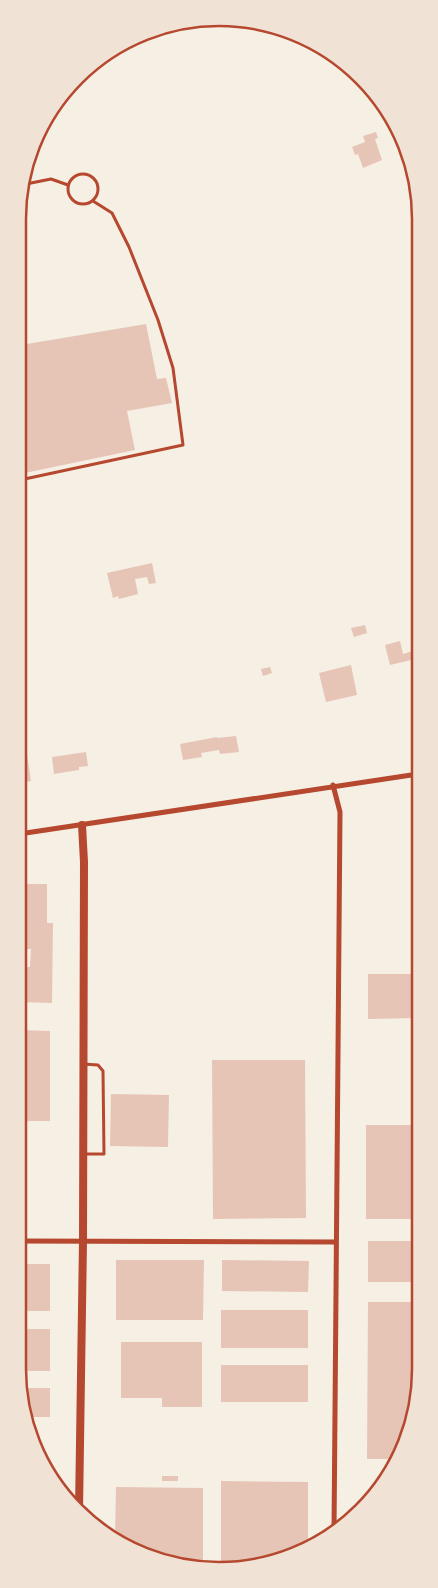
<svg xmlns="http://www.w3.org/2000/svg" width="438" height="1588" font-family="'Libre Baskerville',serif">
	<rect width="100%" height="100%" fill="#f6efe4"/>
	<path fill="#e6c5b7" d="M 376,132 L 378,138 L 375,139 L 382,160 L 363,168 L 358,154 L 355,155 L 352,147 L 365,142 L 363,136 Z
		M 146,324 L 157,379 L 166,378 L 172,403 L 127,411 L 135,450 L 20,474 L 21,345 Z
		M 152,563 L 156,583 L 149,584 L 147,577 L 135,579 L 138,594 L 119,599 L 118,596 L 113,598 L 107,573 Z
		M 365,625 L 367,633 L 354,637 L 351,628 Z
		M 400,641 L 403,654 L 413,651 L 415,659 L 390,665 L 385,645 Z
		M 351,665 L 357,695 L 326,702 L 319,673 Z
		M 270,667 L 272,673 L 263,676 L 261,669 Z
		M 236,736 L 239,752 L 220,754 L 219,750 L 201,753 L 202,757 L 183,760 L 180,744 L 217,737 L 217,738 Z
		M 86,752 L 88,766 L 79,767 L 79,770 L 54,774 L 52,757 Z
		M 27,754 L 31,781 L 19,783 L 19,755 Z
		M 19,884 L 47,884 L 47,923 L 53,923 L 52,1003 L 19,1002 L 19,967 L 30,967 L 31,949 L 19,949 Z
		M 368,974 L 417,974 L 417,1018 L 368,1019 Z
		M 19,1030 L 50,1031 L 50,1121 L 18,1121 Z
		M 212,1060 L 305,1060 L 306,1218 L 213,1219 Z
		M 111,1094 L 169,1095 L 168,1147 L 110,1146 Z
		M 366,1125 L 417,1125 L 417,1219 L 366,1219 Z
		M 368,1241 L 417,1241 L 417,1282 L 368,1282 Z
		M 116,1260 L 204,1260 L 203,1320 L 116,1320 Z
		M 222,1260 L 309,1261 L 308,1292 L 222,1291 Z
		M 18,1264 L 50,1264 L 50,1311 L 18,1311 Z
		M 368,1302 L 417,1302 L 417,1407 L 414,1407 L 414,1415 L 398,1459 L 367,1459 Z
		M 221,1310 L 308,1310 L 308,1348 L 221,1348 Z
		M 18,1329 L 50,1329 L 50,1371 L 18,1371 Z
		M 121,1342 L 202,1342 L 202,1407 L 162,1407 L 162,1398 L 121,1398 Z
		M 221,1365 L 308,1365 L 308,1402 L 221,1402 Z
		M 21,1388 L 50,1388 L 50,1417 L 27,1417 Z
		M 162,1476 L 178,1476 L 178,1481 L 162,1481 Z
		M 221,1481 L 308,1482 L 308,1545 L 271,1564 L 221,1564 Z
		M 116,1487 L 203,1488 L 203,1569 L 130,1550 L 115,1539 Z"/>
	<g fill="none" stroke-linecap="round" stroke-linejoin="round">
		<path stroke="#b5482f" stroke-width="3" d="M68 189a15 15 0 1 1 30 0a15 15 0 1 1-30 0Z
			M 21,185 L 51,179 L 68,185
			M 20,480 L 183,445 L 173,368 L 158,320 L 129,247 L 112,213 L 93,201
			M 83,1064 L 98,1065 L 103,1071 L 104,1154 L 84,1154"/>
		<path stroke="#b5482f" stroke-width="5" d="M 333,785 L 340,812 L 334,1533
			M 19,834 L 418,774
			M 18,1241 L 336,1242"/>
		<path stroke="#b5482f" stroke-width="8" d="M 79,1511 L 83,1241 L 84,862 L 82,825"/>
	</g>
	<path d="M0 0H438V1588H0ZM219 26H219A193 193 0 0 1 412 219V1369A193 193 0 0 1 219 1562H219A193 193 0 0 1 26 1369V219A193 193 0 0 1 219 26Z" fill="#f1e2d6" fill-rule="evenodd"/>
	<path fill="none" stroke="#b5482f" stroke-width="2.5" d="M219 26H219A193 193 0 0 1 412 219V1369A193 193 0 0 1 219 1562H219A193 193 0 0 1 26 1369V219A193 193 0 0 1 219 26Z"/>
</svg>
